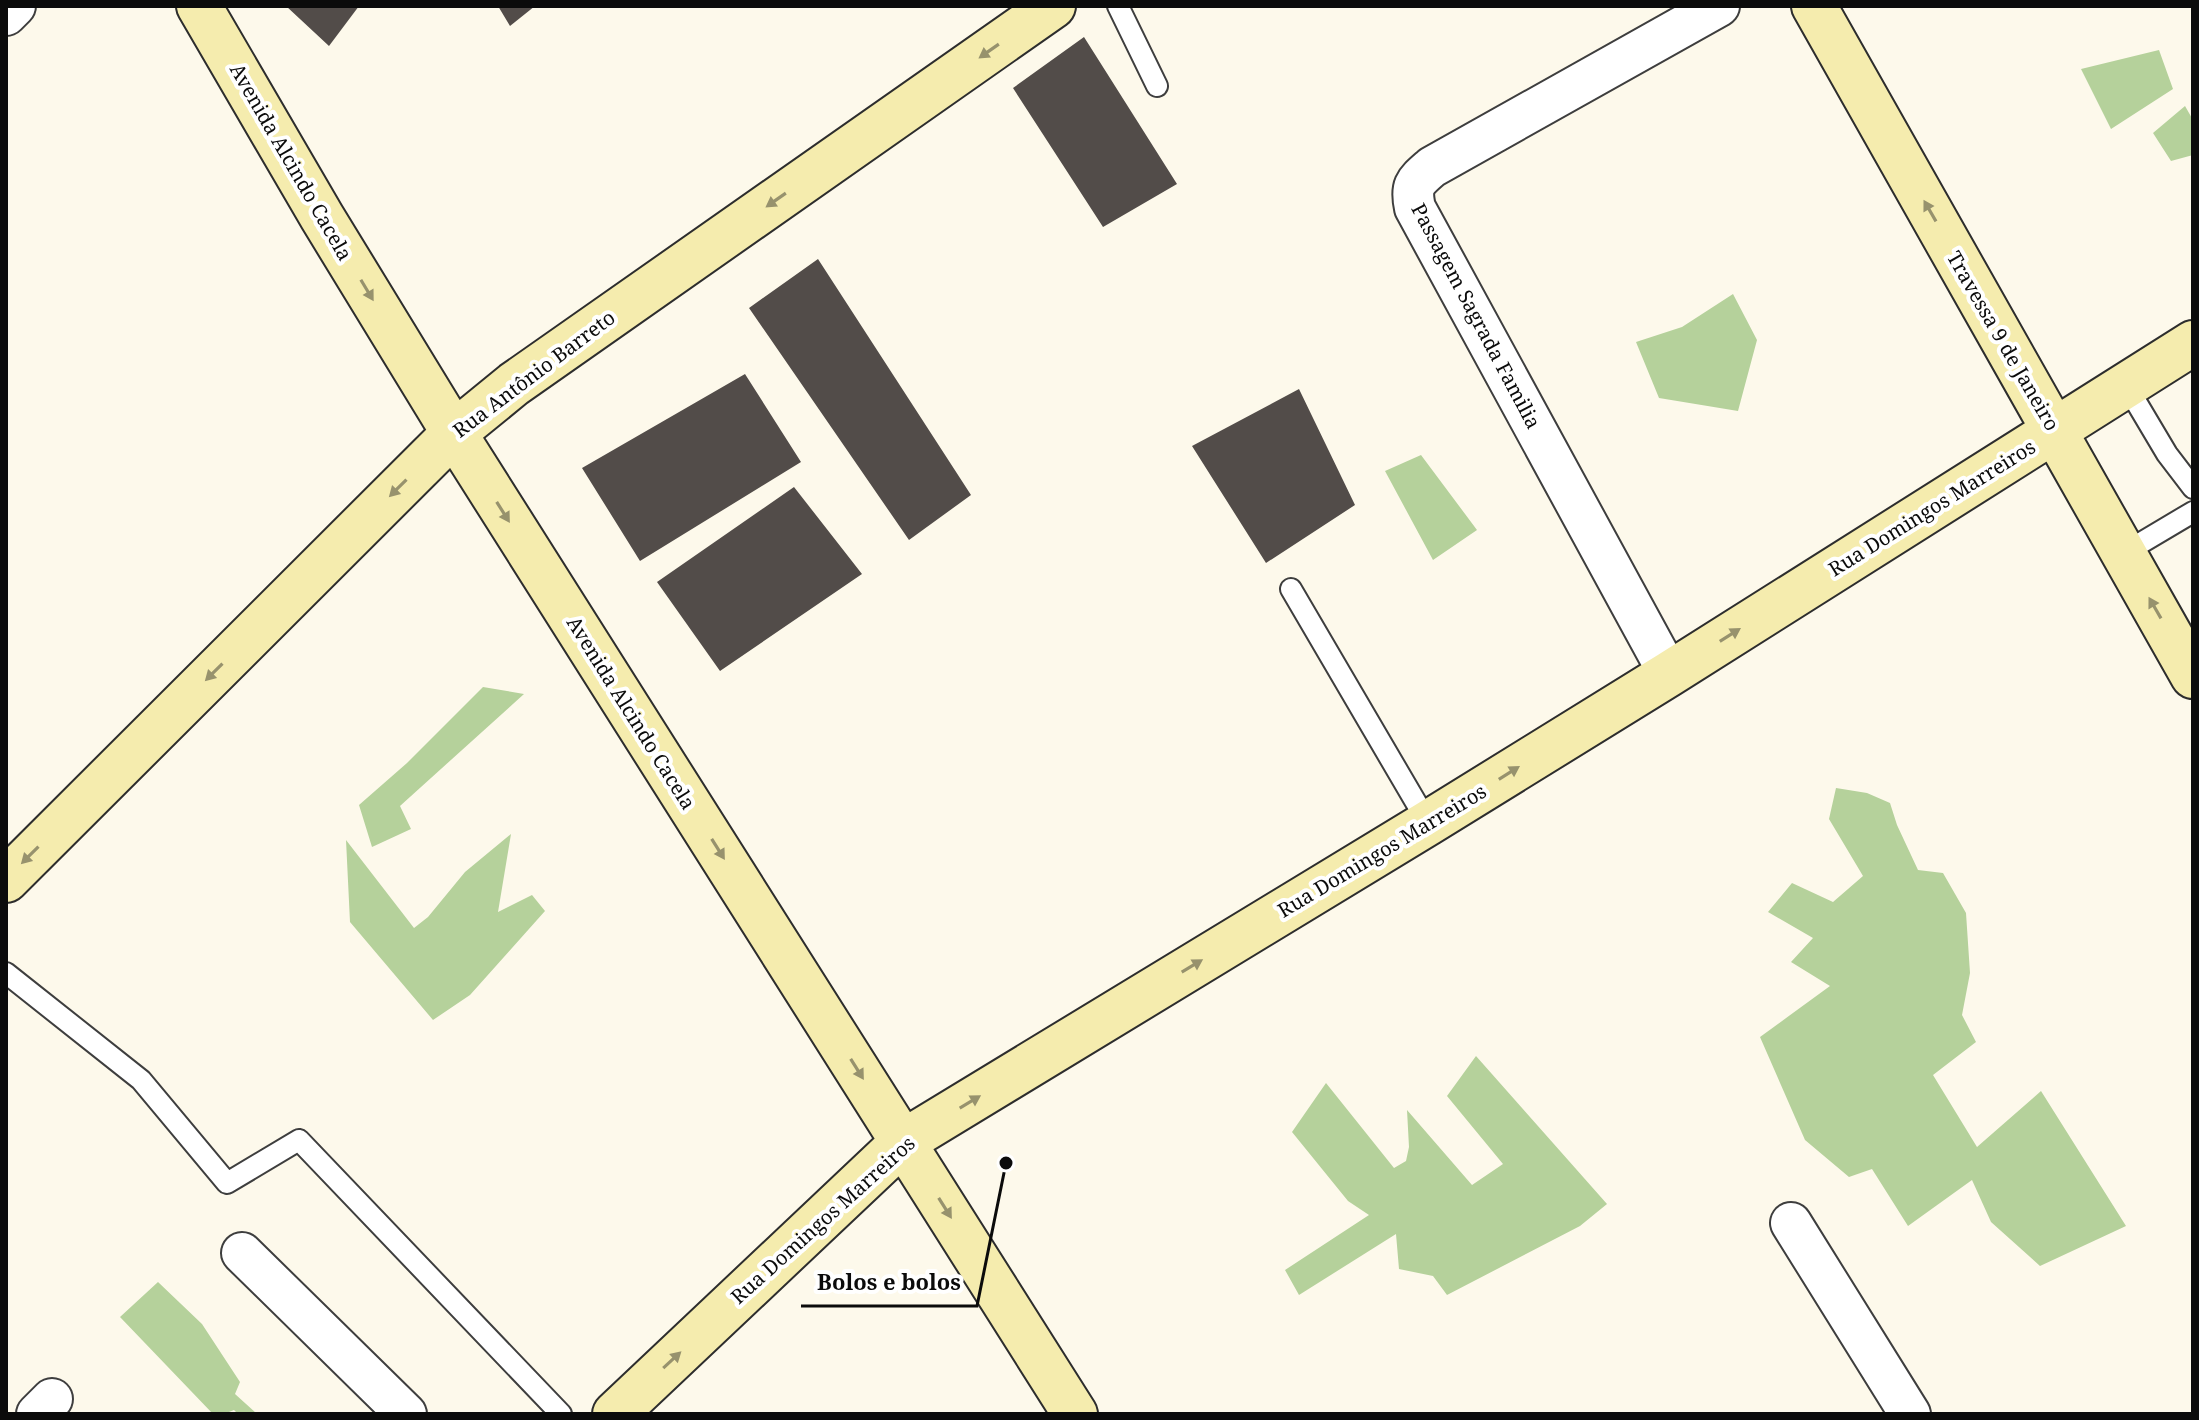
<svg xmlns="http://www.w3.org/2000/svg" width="2199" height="1420" font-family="'Noto Serif',serif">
	<rect width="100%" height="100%" fill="#fdf9eb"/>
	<path fill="#b5d19b" d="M 2159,50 L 2173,89 L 2111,129 L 2081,69 Z
		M 2185,106 L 2193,120 L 2193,155 L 2171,161 L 2153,133 Z
		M 1733,294 L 1757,340 L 1738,411 L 1659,398 L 1636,342 L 1682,327 Z
		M 1421,455 L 1477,530 L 1433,560 L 1385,471 Z
		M 483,687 L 524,694 L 400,806 L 411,829 L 372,847 L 359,805 L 407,763 Z
		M 1836,788 L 1867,793 L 1890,803 L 1897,825 L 1918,870 L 1943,873 L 1966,913 L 1970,973 L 1962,1015 L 1976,1042 L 1933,1075 L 1977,1147 L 2041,1091 L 2126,1226 L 2040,1266 L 1991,1222 L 1972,1180 L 1908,1226 L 1872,1169 L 1849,1177 L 1805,1140 L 1760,1037 L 1830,986 L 1791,962 L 1813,938 L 1768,912 L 1792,883 L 1833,902 L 1863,876 L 1829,819 Z
		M 511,834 L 498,912 L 532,895 L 545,911 L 470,995 L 433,1020 L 350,922 L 346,840 L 414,928 L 428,917 L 465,872 Z
		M 1476,1056 L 1607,1204 L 1580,1226 L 1447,1295 L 1433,1276 L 1399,1269 L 1396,1234 L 1299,1295 L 1285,1270 L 1369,1215 L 1348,1201 L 1292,1132 L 1326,1083 L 1394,1168 L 1406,1161 L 1409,1147 L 1407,1110 L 1472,1185 L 1503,1164 L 1447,1096 Z
		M 158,1282 L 202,1324 L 240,1382 L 235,1394 L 257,1414 L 238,1414 L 234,1410 L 224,1414 L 213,1414 L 120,1317 Z"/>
	<path fill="#524c49" d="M 286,6 L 359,6 L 329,46 Z
		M 498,6 L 535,6 L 510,26 Z
		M 1084,37 L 1177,184 L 1103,227 L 1013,88 Z
		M 818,259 L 971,495 L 909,540 L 749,308 Z
		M 745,374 L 801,462 L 640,561 L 582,468 Z
		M 1299,389 L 1355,505 L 1266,563 L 1192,446 Z
		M 794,487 L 862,574 L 720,671 L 657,582 Z"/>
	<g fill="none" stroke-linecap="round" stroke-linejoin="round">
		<defs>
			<path id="lane" d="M 1118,6 L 1157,86
				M 2126,385 L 2167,454 L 2193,488
				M 2124,553 L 2193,512
				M 1291,589 L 1428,823
				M 6,973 L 141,1080 L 227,1183 L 299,1140 L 561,1414"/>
			<path id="street" d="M 6,15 L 15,6
				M 1669,674 L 1415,208 C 1410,185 1415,182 1432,167 L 1719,6
				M 1791,1223 L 1910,1414
				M 242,1253 L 406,1414
				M 37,1414 L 52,1399"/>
			<path id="secondary" d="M 199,6 L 322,217 L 454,433 L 1075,1414
				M 1814,6 L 2193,676
				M 6,880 L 454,433 L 514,384 L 1053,6
				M 615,1414 L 903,1142 L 1428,823 L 1669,674 L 2193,343"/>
		</defs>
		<use href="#lane" stroke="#3e3e3e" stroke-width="24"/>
		<use href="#street" stroke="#3e3e3e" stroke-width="44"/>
		<use href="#secondary" stroke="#2d2d2d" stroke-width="48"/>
		<use href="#lane" stroke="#fff" stroke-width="20"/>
		<use href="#street" stroke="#fff" stroke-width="40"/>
		<use href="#secondary" stroke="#f5ecae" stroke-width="44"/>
	</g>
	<defs><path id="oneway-solid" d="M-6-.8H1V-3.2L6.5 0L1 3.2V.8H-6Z" transform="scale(2)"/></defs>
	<g fill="#97926d">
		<use href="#oneway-solid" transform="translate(989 51) rotate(145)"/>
		<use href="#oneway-solid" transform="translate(776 200) rotate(145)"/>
		<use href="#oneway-solid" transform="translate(1930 211) rotate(-120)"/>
		<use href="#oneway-solid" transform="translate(367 290) rotate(59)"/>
		<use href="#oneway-solid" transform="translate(398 488) rotate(135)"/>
		<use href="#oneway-solid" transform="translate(503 512) rotate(58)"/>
		<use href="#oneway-solid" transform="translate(2155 608) rotate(-120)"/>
		<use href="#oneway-solid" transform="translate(1730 635) rotate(-32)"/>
		<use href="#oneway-solid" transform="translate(214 672) rotate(135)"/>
		<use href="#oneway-solid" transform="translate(1509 773) rotate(-32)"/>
		<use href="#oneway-solid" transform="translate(718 849) rotate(58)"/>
		<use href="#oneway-solid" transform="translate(30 855) rotate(135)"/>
		<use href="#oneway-solid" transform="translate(1192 966) rotate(-31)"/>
		<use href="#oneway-solid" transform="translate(857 1069) rotate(58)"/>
		<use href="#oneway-solid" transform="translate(970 1102) rotate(-31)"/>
		<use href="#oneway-solid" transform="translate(945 1208) rotate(58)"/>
		<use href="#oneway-solid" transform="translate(672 1360) rotate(-43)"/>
	</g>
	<g text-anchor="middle" stroke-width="8" stroke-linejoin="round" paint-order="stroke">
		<g font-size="20" fill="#0b0b0b" stroke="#fff">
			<text transform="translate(291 162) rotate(60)" y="7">Avenida Alcindo Cacela</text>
			<text transform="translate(1476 316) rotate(62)" y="7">Passagem Sagrada Familia</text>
			<text transform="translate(2003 341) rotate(60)" y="7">Travessa 9 de Janeiro</text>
			<text transform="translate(534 374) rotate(-37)" y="7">Rua Antônio Barreto</text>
			<text transform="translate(1932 508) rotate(-32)" y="7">Rua Domingos Marreiros</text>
			<text transform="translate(631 713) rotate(58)" y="7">Avenida Alcindo Cacela</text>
			<text transform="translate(1382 851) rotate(-31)" y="7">Rua Domingos Marreiros</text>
			<text transform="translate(823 1220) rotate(-42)" y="7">Rua Domingos Marreiros</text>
		</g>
	</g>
	<path fill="none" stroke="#0b0b0b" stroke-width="3" d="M1006 1163L977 1306H801"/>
	<circle fill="#0b0b0b" stroke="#fff" stroke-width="3" cx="1006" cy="1163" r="8"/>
	<g font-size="22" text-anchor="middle" font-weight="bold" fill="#0b0b0b" stroke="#fff" stroke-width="8" stroke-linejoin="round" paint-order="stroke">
		<text x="889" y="1290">Bolos e bolos</text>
	</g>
	<rect width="2199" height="1420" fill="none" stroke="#0b0b0b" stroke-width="16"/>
</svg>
